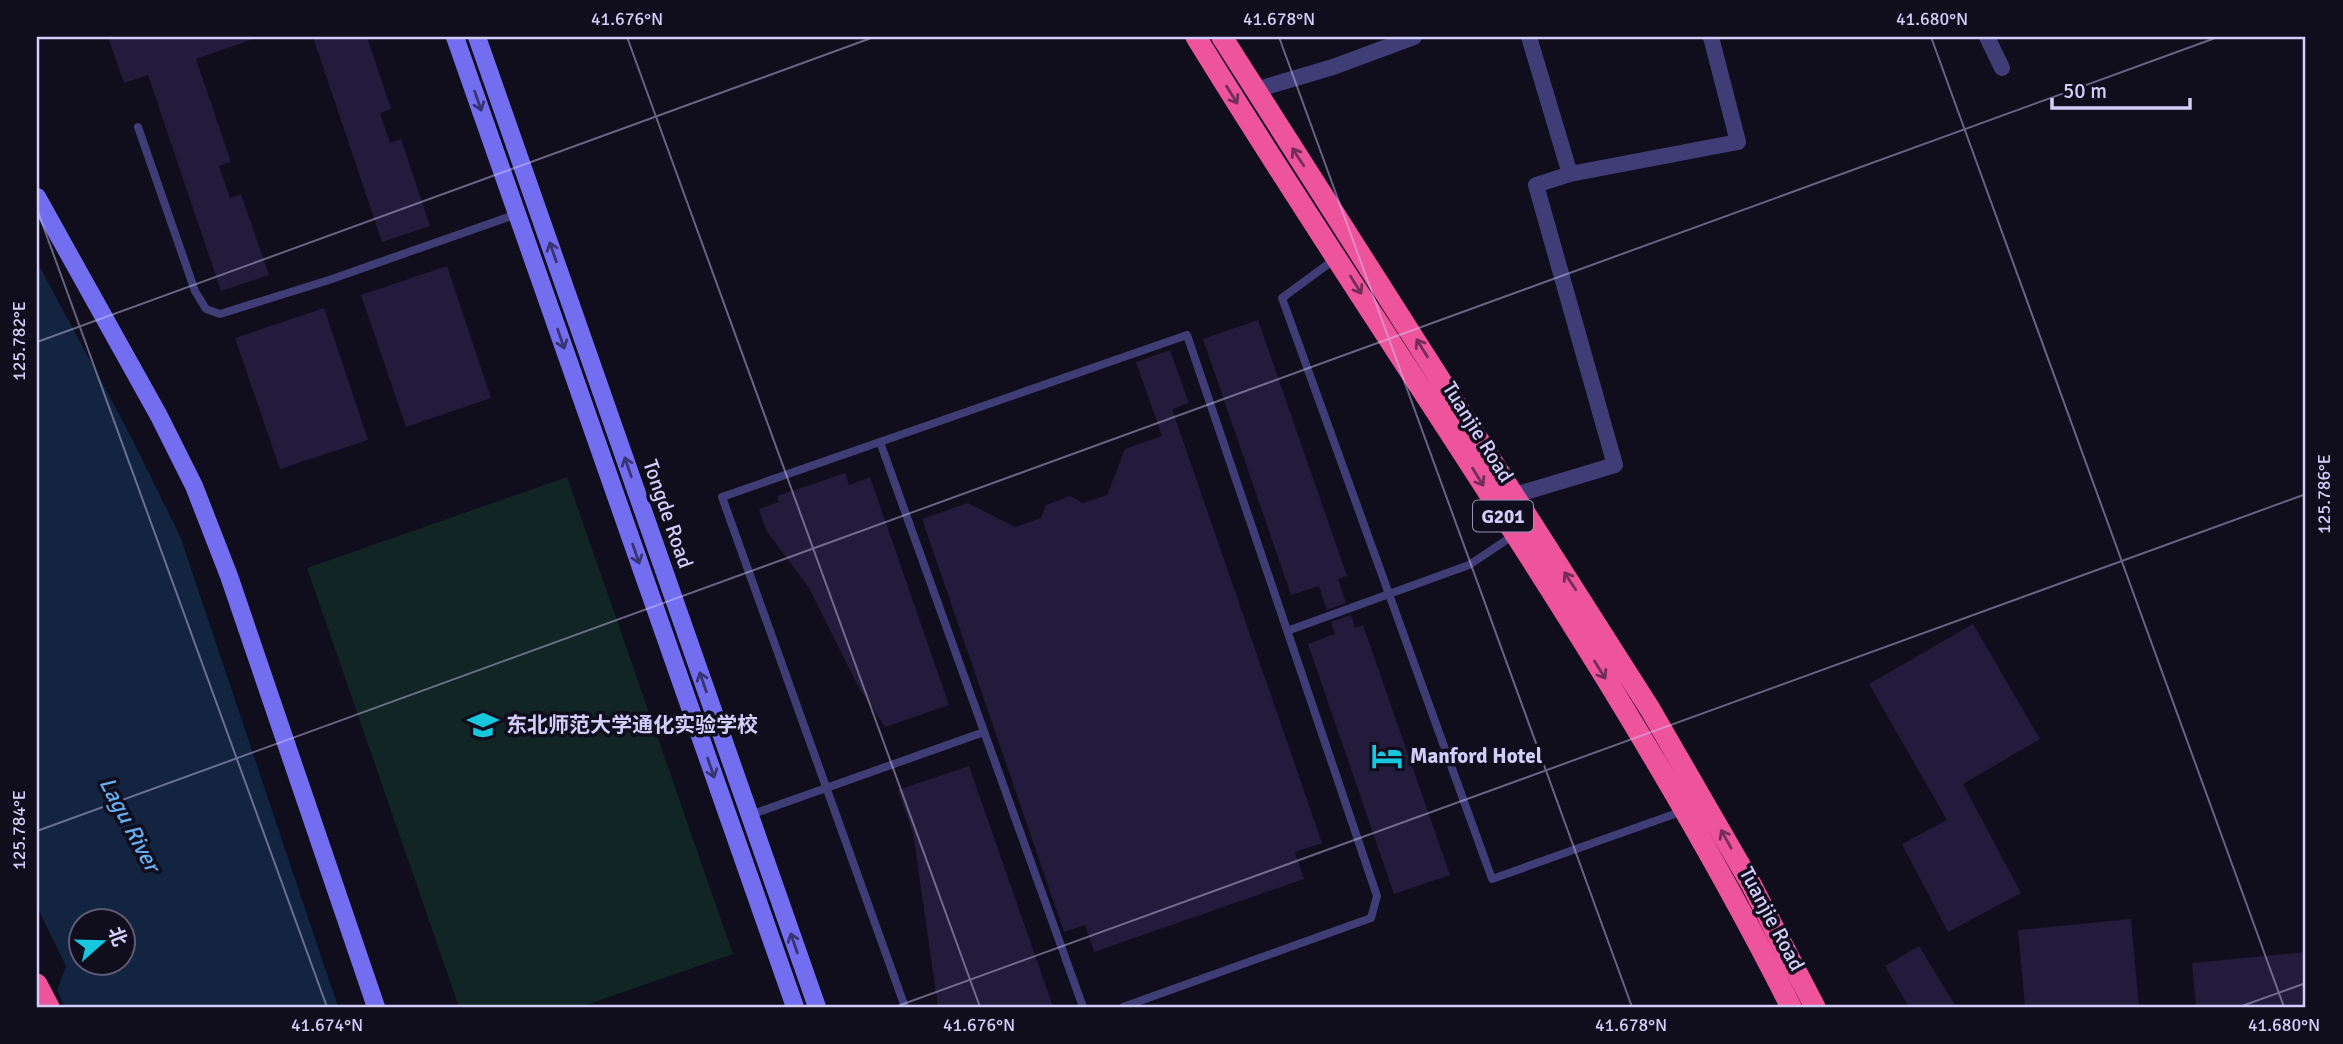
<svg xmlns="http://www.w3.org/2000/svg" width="2343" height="1044" font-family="Signika,'Noto Sans SC',sans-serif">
	<rect width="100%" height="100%" fill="#100d1c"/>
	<path fill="#112525" d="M 567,477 L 733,954 L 580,1007 L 459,1007 L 307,568 Z"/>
	<path fill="#122440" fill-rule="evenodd" d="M 37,262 L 126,427 L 180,536 L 338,1007 L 65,1007 L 57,990 L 66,966 L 37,907 ZM 80,922 L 122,922 L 122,964 L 80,964 Z"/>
	<path fill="#221b3b" d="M 108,37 L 252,37 L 253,39 L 196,59 L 231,162 L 219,166 L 230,198 L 241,194 L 269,275 L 221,291 L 148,75 L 124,83 Z
		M 313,37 L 367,37 L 391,109 L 380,113 L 390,143 L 401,139 L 430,226 L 382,242 Z
		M 447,266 L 491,398 L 406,427 L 361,295 Z
		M 324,308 L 368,440 L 280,469 L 235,338 Z
		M 1258,320 L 1347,576 L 1338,579 L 1346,603 L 1327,610 L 1319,586 L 1291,595 L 1203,339 Z
		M 1170,350 L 1189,403 L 1172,409 L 1322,843 L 1295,852 L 1304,879 L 1094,952 L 1085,925 L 1064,932 L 922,519 L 968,503 L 1015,527 L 1041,518 L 1046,505 L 1070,496 L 1083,503 L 1107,495 L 1125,449 L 1162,436 L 1136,362 Z
		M 845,473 L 849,485 L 870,477 L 949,705 L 885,727 L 857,684 L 809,588 L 766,530 L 759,509 L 779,502 L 777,496 Z
		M 1351,615 L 1355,628 L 1363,625 L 1450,875 L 1394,894 L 1308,644 L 1335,634 L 1331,622 Z
		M 1973,624 L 2040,739 L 1963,784 L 2021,893 L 1948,932 L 1902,844 L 1947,820 L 1869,684 Z
		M 969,766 L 1053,1007 L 938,1007 L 913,833 L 898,790 Z
		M 2131,919 L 2139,1007 L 2025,1007 L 2018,930 Z
		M 1919,946 L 1956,1007 L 1909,1007 L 1885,966 Z
		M 2306,952 L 2306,1007 L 2196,1007 L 2192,963 Z"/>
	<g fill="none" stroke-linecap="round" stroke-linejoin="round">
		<path stroke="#403d76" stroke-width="8" d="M 138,127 L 195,291 L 206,309 L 220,314 L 329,280 L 517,214
			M 1335,259 L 1282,298 L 1492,879 L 1683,811
			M 880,442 L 1083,1007
			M 1287,631 L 1469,565 L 1514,535
			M 750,815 L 984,732
			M 905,1007 L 722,497 L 1187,335 L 1377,896 L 1371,918 L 1123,1007"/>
		<path stroke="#403d76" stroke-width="16" d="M 1529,37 L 1570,174
			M 1987,37 L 2002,68
			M 1255,90 L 1333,67 L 1414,37
			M 1515,495 L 1615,465 L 1536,185 L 1570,174 L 1738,142 L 1711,37"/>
		<path stroke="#736ef0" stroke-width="18" d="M 455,37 L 795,1007
			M 477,37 L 817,1007
			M 37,197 L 159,416 L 194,486 L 229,576 L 376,1007"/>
		<path stroke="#ee549c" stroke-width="21" d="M 1196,37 C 1394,360 1620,668 1791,1007
			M 1222,37 L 1650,709 L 1751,884 L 1815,1007
			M 37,984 L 49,1007"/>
	</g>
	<defs><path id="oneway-shaft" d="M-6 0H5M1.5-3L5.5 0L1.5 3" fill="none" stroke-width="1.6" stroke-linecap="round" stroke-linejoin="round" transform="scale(1.75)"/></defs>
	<g stroke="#742d56">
		<use href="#oneway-shaft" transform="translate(1232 95) rotate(58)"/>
		<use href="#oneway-shaft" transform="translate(1298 157) rotate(-123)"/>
		<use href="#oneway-shaft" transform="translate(1356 285) rotate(58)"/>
		<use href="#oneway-shaft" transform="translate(1422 348) rotate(-122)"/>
		<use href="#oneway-shaft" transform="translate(1478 477) rotate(58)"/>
		<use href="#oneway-shaft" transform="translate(1570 581) rotate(-123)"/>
		<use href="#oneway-shaft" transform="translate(1600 670) rotate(58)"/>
		<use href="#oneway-shaft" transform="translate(1726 839) rotate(-119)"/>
	</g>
	<g stroke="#383471">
		<use href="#oneway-shaft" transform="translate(478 101) rotate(71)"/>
		<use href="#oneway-shaft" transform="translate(553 252) rotate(-109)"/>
		<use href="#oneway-shaft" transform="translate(561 339) rotate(71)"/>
		<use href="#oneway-shaft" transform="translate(628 467) rotate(-109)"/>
		<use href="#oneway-shaft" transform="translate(636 554) rotate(71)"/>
		<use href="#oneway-shaft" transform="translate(703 682) rotate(-109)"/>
		<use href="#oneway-shaft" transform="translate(711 768) rotate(71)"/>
		<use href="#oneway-shaft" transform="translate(794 943) rotate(-109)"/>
	</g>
	<path fill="none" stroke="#d3cdfa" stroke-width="2" stroke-opacity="0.45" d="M 627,37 L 980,1007M 1279,37 L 1632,1007M 1931,37 L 2284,1007M 37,209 L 327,1007M 37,342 L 874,37M 37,831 L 2218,37M 895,1007 L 2306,494M 2239,1007 L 2306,983"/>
	<defs>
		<symbol id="school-bare" viewBox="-9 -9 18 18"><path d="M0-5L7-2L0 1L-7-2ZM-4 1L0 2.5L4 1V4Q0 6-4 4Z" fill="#16c7dd" stroke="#100d1c" stroke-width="2.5" paint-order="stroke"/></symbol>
		<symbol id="hotel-bare" viewBox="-9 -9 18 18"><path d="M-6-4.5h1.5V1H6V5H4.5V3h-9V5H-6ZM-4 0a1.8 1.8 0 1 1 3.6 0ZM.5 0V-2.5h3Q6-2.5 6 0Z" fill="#16c7dd" stroke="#100d1c" stroke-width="2.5" paint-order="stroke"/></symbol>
	</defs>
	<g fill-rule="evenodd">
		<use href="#school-bare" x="461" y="703" width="44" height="44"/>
		<use href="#hotel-bare" x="1365" y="734" width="44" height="44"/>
	</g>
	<g text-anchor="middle" stroke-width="7" stroke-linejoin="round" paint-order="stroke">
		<rect fill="#100d1c" stroke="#9893b7" stroke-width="2" x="1473" y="500.5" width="60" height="31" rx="5"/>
		<g font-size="19" font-weight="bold" fill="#d3cdfa">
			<text x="1503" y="523">G201</text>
		</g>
		<g font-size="21" fill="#d3cdfa" stroke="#100d1c">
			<text transform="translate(1478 432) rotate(58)" y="7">Tuanjie Road</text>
			<text transform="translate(668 514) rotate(71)" y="7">Tongde Road</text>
			<text transform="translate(1772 919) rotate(62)" y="7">Tuanjie Road</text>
		</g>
		<g font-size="21" font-weight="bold" fill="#d3cdfa" stroke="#100d1c" text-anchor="start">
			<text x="506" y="732">东北师范大学通化实验学校</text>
			<text x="1410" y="763">Manford Hotel</text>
		</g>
		<g font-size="23" font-style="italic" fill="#66aef0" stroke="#100d1c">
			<text transform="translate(130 824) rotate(62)" y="8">Lagu River</text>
		</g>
	</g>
	<rect width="2343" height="1044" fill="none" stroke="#100d1c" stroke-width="77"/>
	<g transform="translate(102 942) rotate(70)"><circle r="33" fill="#100d1c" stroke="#5e5a75" stroke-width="2"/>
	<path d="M0-5L12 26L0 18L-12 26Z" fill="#16c7dd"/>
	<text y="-10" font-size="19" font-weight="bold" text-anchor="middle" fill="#d3cdfa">北</text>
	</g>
	<path d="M2052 98v10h138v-10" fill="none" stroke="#d3cdfa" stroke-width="3.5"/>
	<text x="2063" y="98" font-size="21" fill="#d3cdfa" stroke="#100d1c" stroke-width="5" paint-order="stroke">50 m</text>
	<rect x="38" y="38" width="2266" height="968" fill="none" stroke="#d3cdfa" stroke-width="2.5"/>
	<g font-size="18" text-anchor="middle" fill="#d3cdfa">
		<text x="627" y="25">41.676°N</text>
		<text x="1279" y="25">41.678°N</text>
		<text x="1932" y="25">41.680°N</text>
		<text transform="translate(19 341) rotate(-90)" y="6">125.782°E</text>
		<text transform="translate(2324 494) rotate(-90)" y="6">125.786°E</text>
		<text transform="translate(19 830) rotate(-90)" y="6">125.784°E</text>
		<text x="327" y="1031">41.674°N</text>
		<text x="979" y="1031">41.676°N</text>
		<text x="1631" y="1031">41.678°N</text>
		<text x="2284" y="1031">41.680°N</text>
	</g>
</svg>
